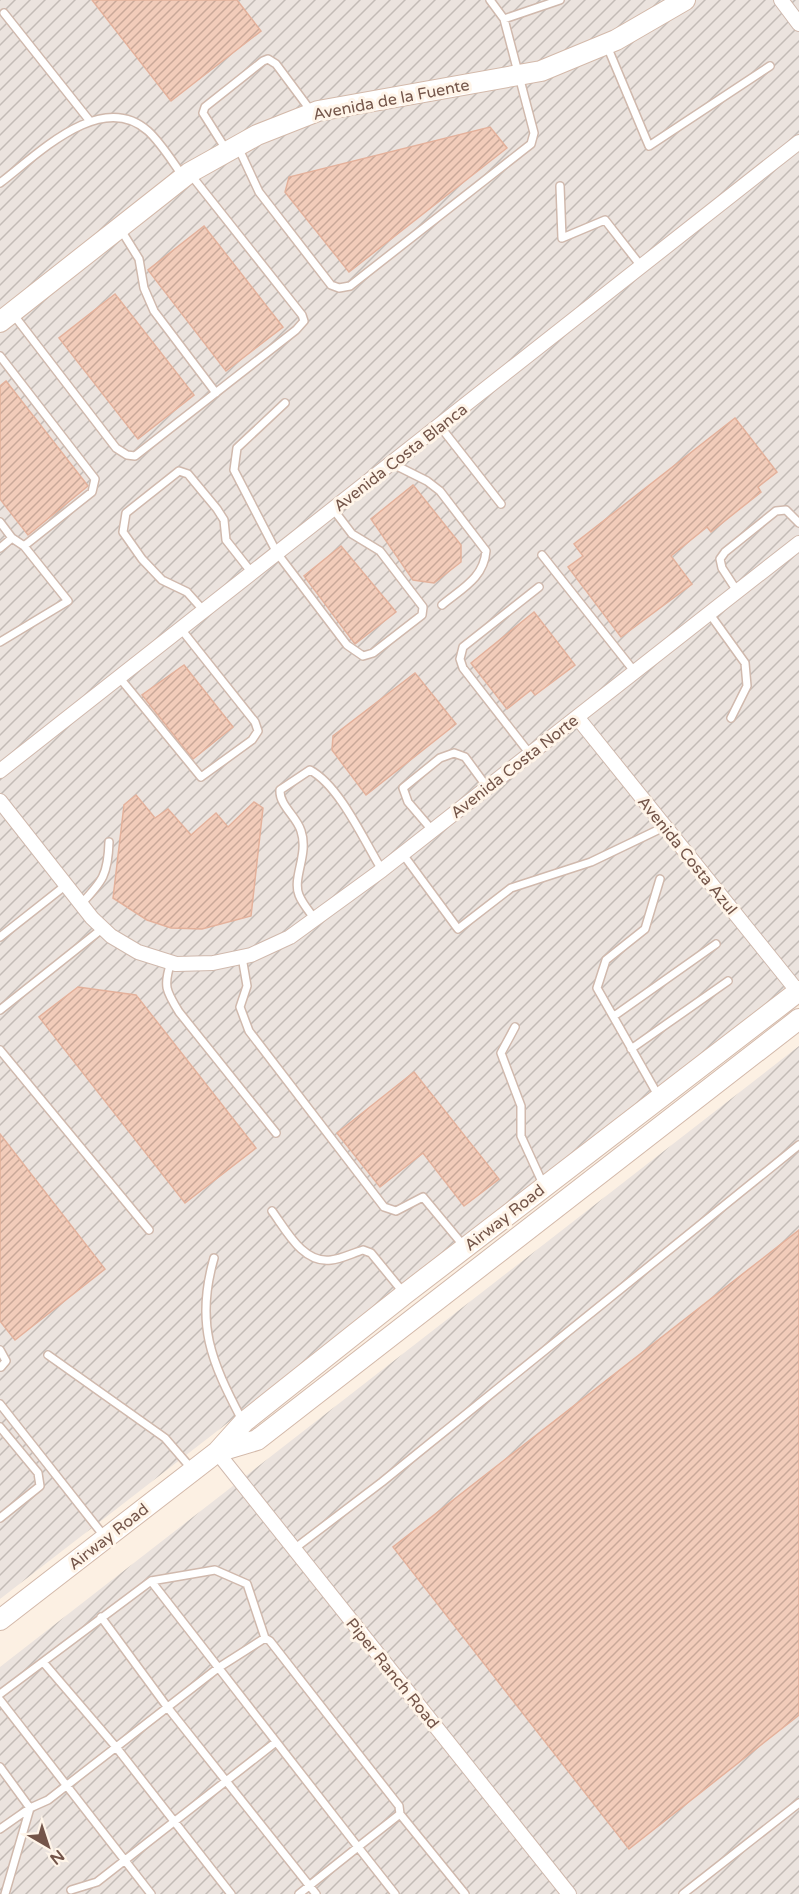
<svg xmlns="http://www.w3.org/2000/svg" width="799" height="1894" font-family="'Varela Round',sans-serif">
	<defs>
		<pattern id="industrial-furrows" width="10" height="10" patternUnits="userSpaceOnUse" patternTransform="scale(1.5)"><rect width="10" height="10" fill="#ebe3de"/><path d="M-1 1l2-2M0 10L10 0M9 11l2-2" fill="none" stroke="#c3bbb6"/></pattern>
		<pattern id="building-hatch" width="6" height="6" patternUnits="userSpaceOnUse" patternTransform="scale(1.5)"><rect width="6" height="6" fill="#f2ccba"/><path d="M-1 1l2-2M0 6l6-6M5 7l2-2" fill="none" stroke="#c9a899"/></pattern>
	</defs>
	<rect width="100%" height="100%" fill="#fcf0e3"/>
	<path fill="url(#industrial-furrows)" d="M 0,0 L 799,0 L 799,981 L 0,1599 Z
		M 799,1046 L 799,1894 L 0,1894 L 0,1667 Z"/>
	<path fill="url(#building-hatch)" stroke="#e4b19b" stroke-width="1.5" d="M 92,0 L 237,0 L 261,31 L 171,101 Z
		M 490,127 L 507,148 L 349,272 L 285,192 L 289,177 Z
		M 204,226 L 283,327 L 226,371 L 148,270 Z
		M 115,294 L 194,395 L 138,439 L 59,338 Z
		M 6,381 L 88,486 L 28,535 L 0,499 L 0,386 Z
		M 735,418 L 777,472 L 758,487 L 761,492 L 711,532 L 707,527 L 671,556 L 692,584 L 621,637 L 568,567 L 583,556 L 574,544 Z
		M 413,485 L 461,545 L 461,562 L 434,583 L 413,580 L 371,519 Z
		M 341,546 L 396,612 L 355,644 L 304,576 Z
		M 534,612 L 575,665 L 535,695 L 531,690 L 507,709 L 471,663 Z
		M 184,665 L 233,727 L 193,759 L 142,695 Z
		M 415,673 L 456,724 L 366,795 L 332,750 L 333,736 Z
		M 136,795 L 155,818 L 168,809 L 191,835 L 216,813 L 228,827 L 254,802 L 263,808 L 251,916 L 202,929 L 171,928 L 147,920 L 113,898 L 124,805 Z
		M 78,987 L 136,995 L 256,1148 L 185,1203 L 39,1017 Z
		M 414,1072 L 499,1179 L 464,1206 L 423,1153 L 380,1187 L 337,1133 Z
		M 0,1134 L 105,1269 L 15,1340 L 0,1321 Z
		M 799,1230 L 799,1715 L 629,1849 L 393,1547 Z"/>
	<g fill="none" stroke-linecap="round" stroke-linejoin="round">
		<defs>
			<path id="lane" d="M 490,0 L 504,19 L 560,0
				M 4,13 L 89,120
				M 607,46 L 649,146 L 770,66
				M 238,147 L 259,192 L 331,285 L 339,288 L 350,286 L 531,144 L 534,133 L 504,19
				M 227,151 L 203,113 L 205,107 L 263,61 L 268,59 L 276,64 L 311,111
				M 0,183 C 37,155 101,89 148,131 C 161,143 172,161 182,175
				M 560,186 L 562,238 L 605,220 L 641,266
				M 121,230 L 139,259 L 144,288 L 154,311 L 216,393
				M 13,314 L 116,448 L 127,455 L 135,456 L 296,330 L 304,321 L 302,315 L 191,175
				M 0,356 L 95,479 L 92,492 L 24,546 L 12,538
				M 285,403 L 237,448 L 234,470 L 277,553 L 347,645 L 363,656 L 373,653 L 422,615 L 423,607 L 380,551 L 352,534 L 333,509
				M 439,425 L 501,504
				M 391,463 L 427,481 L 440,491 L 486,551 C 484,578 461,589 442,605
				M 0,522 L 12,538 L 0,548
				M 542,555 L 634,671
				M 737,591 L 722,568 L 720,559 L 725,552 L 776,511 L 786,510 L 799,523
				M 204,611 L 187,592 L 162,580 L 142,559 L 123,532 L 126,513 L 179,471 L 188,474 L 217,509 L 224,520 L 226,540 L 252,573
				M 709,613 L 745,663 L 747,686 L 731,718
				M 0,642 L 68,601 L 24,546
				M 119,677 L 201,777 L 252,740 L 258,731 L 255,722 L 181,629
				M 530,754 L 463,668 L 460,659 L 463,647 L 539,587
				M 432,830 L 408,802 L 403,788 L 440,758 L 454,753 L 465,757 L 487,787
				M 402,853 L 458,929 L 511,888 L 591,862 L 664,827
				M 81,904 C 103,881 108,874 109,842
				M 314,918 C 309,911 302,903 299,895 C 292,878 309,854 301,831 C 297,817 279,805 280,790 L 310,770 C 340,786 364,841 382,870
				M 0,937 L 66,885
				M 242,957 L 247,986 L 240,1007 L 249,1031 L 384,1207 L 396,1211 L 423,1197 L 463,1245
				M 171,962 C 163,986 166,991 179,1012 L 276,1133
				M 0,1010 L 103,928
				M 614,1016 L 716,944
				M 515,1027 L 501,1053 L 521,1106 L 521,1136 L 543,1184
				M 631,1049 L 728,981
				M 0,1050 L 149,1230
				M 659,1097 L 597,988 L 606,960 L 645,929 L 660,879
				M 272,1211 C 286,1230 303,1264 331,1260 C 341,1259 353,1253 363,1250 L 371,1253 L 403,1292
				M 214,1258 C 195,1324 211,1361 242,1420
				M 0,1350 L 6,1361 L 1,1367
				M 48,1355 L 165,1438 L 191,1468
				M 0,1404 L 104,1536
				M 0,1427 L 38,1473 L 40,1486 L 0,1518
				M 294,1549 L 382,1482 L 799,1145
				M 101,1617 L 168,1708 L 316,1894
				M 43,1662 L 116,1747 L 231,1894
				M 0,1694 L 151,1581 L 215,1570 L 247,1584 L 265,1638
				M 0,1700 L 151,1894
				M 0,1767 L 30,1808 L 5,1894
				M 400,1814 L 465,1894
				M 0,1829 L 30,1808 L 48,1800 L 218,1668 L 265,1638 L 270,1641 L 399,1806 L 400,1814 L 358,1847 L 151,1581
				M 71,1890 L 97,1882 L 276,1742
				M 299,1894 L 358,1847 L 395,1894
				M 683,1894 L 799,1803"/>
			<path id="street" d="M 781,0 L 799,24
				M 577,717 L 799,993
				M 0,771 L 799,142
				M 0,801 L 92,918 L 111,936 L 138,952 L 176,964 L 213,963 L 251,955 L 290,937 L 382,870 L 799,543
				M 217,1452 L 569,1894"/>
			<path id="secondary" d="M 0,322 L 189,173 L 257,135 L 318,111 L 541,71 L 616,40 L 685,0
				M 217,1452 L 257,1440 L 799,1019
				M 0,1620 L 217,1452 L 244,1422 L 405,1294 L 799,991"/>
		</defs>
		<use href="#lane" stroke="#d0b9ad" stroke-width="10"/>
		<use href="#street" stroke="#d0b9ad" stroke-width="16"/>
		<use href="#secondary" stroke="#d3b9aa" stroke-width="22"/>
		<use href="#lane" stroke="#fff" stroke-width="7"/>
		<use href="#street" stroke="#fff" stroke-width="14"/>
		<use href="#secondary" stroke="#fff" stroke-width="20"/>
	</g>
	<g text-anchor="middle" stroke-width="6" stroke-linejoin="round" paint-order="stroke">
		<g font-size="16" fill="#745549" stroke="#fff5e9">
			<text transform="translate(391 99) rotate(-11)" y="6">Avenida de la Fuente</text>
			<text transform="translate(400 457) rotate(-38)" y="6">Avenida Costa Blanca</text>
			<text transform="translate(514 766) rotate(-38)" y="6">Avenida Costa Norte</text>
			<text transform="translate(688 855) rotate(51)" y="6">Avenida Costa Azul</text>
			<text transform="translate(504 1217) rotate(-38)" y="6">Airway Road</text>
			<text transform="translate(108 1536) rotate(-38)" y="6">Airway Road</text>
			<text transform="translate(393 1673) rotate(51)" y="6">Piper Ranch Road</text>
		</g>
	</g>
	<g transform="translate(48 1846) rotate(141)" stroke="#fff5e9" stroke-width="4.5" paint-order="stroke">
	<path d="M0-4.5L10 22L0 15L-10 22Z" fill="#745549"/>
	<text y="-9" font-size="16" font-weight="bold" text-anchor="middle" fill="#745549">N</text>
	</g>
</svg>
